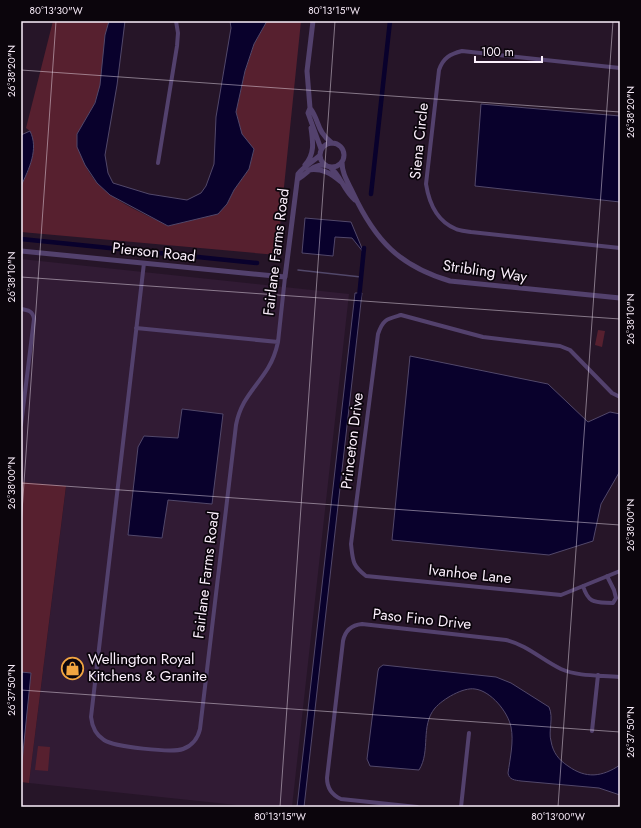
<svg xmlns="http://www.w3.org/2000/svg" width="641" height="828" font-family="Jost,sans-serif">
	<rect width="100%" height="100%" fill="#261528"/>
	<path fill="#311b34" d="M 21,259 L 349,294 L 292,807 L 255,807 L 29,783 L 66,487 L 21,482 Z"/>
	<path fill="#57202f" d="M 53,21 L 109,21 C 103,42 105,65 100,86 C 96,104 87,119 77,134 C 80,143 81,155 85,164 C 97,196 140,211 168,226 L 218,214 L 227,204 L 234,190 L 249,169 L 254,150 L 242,135 L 236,112 L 245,72 L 254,44 L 267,21 L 301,21 L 277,255 L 21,232 L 21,186 L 29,169 L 30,131 L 26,128 Z
		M 598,330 L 605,331 L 602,347 L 595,345 Z
		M 21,482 L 66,486 L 29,783 L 21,782 Z
		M 38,746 L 50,747 L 48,771 L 35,770 Z"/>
	<path fill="#09012c" stroke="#52486a" d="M 109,21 L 125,21 L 117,85 L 105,155 L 108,173 L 113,183 L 149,194 L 187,200 L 201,193 L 206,186 L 214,164 L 216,117 L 231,28 L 230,21 L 267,21 L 254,44 L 245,71 L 236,112 L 242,134 L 254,149 L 249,169 L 234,190 L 227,204 L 218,214 L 168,226 L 110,195 L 97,183 L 85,165 L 77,147 L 77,134 L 95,103 L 100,85 L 105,35 Z
		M 481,104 L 620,116 L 620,202 L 475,186 Z
		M 30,131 C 39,149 29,169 21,186 L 21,135 Z
		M 305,218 L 351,222 L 364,253 L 352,238 L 335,237 L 333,256 L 302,253 Z
		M 355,293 L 362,293 L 304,807 L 297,807 Z
		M 410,356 L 548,384 L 588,422 L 610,412 L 620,414 L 620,471 L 601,504 L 593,541 L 549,555 L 392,540 Z
		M 182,409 L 223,414 L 212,504 L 168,500 L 162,538 L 128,535 L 138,447 L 144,436 L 178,438 Z
		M 383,665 L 496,677 L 511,683 L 549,707 C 554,718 548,731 551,741 C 553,753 559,760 568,766 C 586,779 602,777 620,765 L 620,795 L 599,788 L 521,781 C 515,780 509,780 508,773 C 510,759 514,741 511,727 C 508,712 491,691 475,689 C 463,687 443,699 435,708 C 420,726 431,751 419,770 L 370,766 L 367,759 L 378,671 L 379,668 Z
		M 21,672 L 31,673 L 21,772 Z"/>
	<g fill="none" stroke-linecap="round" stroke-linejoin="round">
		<path stroke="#52486a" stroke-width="1.5" d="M 298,270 L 361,277"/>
		<path stroke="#09012c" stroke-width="4.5" d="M 371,194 L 390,21
			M 21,239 L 257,263
			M 359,298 L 364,248"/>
		<path stroke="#53416d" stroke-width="4" d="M 620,68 L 462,51 C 450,54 443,58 439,70 L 426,184 C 429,203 436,221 456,229 C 460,231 466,231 471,232 L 620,248
			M 158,163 L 177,46 L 178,33 L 176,21
			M 144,263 L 91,717 C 92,726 96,735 104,740 C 114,747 172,753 183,749 C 192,746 198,738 200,729 L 236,425 C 241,399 255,389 268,368 C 273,360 276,351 278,342 L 285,277
			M 21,309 C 28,310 33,311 34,319 L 21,425
			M 136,328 L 278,342
			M 620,397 L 612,393 L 570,350 L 560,346 L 483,337 L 401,315 C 387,319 383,319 378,334 L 351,544 C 353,561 352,565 366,576 L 561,595 L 620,571
			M 583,586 C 589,605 596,602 613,603 L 616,598 L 614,590 L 607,576
			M 592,731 L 598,675
			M 417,807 L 341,799 C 332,795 327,789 327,778 L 343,641 C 345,631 352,625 362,624 L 506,640 C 527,645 542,660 561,669 C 579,677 601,675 620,677
			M 461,807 L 469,733"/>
		<path stroke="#53416d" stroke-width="5" d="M 313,21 L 307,71 L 310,108 L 308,113 L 321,149
			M 310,108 C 320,121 316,131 332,143
			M320 155a12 12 0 1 1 24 0a12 12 0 1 1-24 0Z
			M 342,162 C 342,174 348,182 353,193 C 375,240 399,266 450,281 L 620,298
			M 305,165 C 315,154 313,142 311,128
			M 330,167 C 341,176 344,191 355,200
			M 308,170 C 322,168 331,173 341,182
			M 298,179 C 309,173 310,165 325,165
			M 21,251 L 285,277 L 298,174 C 304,166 313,162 320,155"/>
	</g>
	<path fill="none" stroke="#fbeffc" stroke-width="1" stroke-opacity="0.45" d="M 21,70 L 620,112M 21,277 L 620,319M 21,483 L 620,525M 21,526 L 56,21M 21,690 L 620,732M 280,807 L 335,21M 558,807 L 613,21"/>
	<defs>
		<symbol id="shop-ring" viewBox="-11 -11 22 22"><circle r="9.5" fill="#0b050c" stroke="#f2a541" stroke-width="1.5"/><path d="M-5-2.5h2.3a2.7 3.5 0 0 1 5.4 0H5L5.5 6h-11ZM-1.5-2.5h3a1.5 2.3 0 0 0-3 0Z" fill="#f2a541"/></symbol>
	</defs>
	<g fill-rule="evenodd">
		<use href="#shop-ring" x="60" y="656" width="25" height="25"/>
	</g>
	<g text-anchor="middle" stroke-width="3.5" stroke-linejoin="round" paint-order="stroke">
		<g font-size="15" fill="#fbeffc" stroke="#0b050c">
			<text transform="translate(419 141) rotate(-84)" y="5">Siena Circle</text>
			<text transform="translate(154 252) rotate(6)" y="5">Pierson Road</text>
			<text transform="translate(276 252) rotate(-83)" y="5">Fairlane Farms Road</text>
			<text transform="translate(485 271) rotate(8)" y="5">Stribling Way</text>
			<text transform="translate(352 441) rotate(-83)" y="5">Princeton Drive</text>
			<text transform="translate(470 574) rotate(6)" y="5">Ivanhoe Lane</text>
			<text transform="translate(206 575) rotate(-83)" y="5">Fairlane Farms Road</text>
			<text transform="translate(422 619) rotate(6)" y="5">Paso Fino Drive</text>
		</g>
		<g font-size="15" fill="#fbeffc" stroke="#0b050c" text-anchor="start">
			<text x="88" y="664">Wellington Royal<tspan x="88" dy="17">Kitchens &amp; Granite</tspan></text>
		</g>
	</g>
	<rect width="641" height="828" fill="none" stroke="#0b050c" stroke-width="44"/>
	<path d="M475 56v6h67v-6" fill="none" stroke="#fbeffc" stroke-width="2"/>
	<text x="481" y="56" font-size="12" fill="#fbeffc" stroke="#0b050c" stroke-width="3" paint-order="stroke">100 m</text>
	<rect x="22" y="22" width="597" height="784" fill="none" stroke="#fbeffc" stroke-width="1.5"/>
	<g font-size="10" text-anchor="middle" fill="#fbeffc">
		<text x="56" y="14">80°13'30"W</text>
		<text x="334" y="14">80°13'15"W</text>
		<text transform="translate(11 71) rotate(-90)" y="4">26°38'20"N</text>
		<text transform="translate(630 112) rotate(-90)" y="4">26°38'20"N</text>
		<text transform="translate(11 277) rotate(-90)" y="4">26°38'10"N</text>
		<text transform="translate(630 319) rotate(-90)" y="4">26°38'10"N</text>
		<text transform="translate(11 483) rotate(-90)" y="4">26°38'00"N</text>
		<text transform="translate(630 525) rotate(-90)" y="4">26°38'00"N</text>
		<text transform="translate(11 690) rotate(-90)" y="4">26°37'50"N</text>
		<text transform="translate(630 732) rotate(-90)" y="4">26°37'50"N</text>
		<text x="280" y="820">80°13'15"W</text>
		<text x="558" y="820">80°13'00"W</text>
	</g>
</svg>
